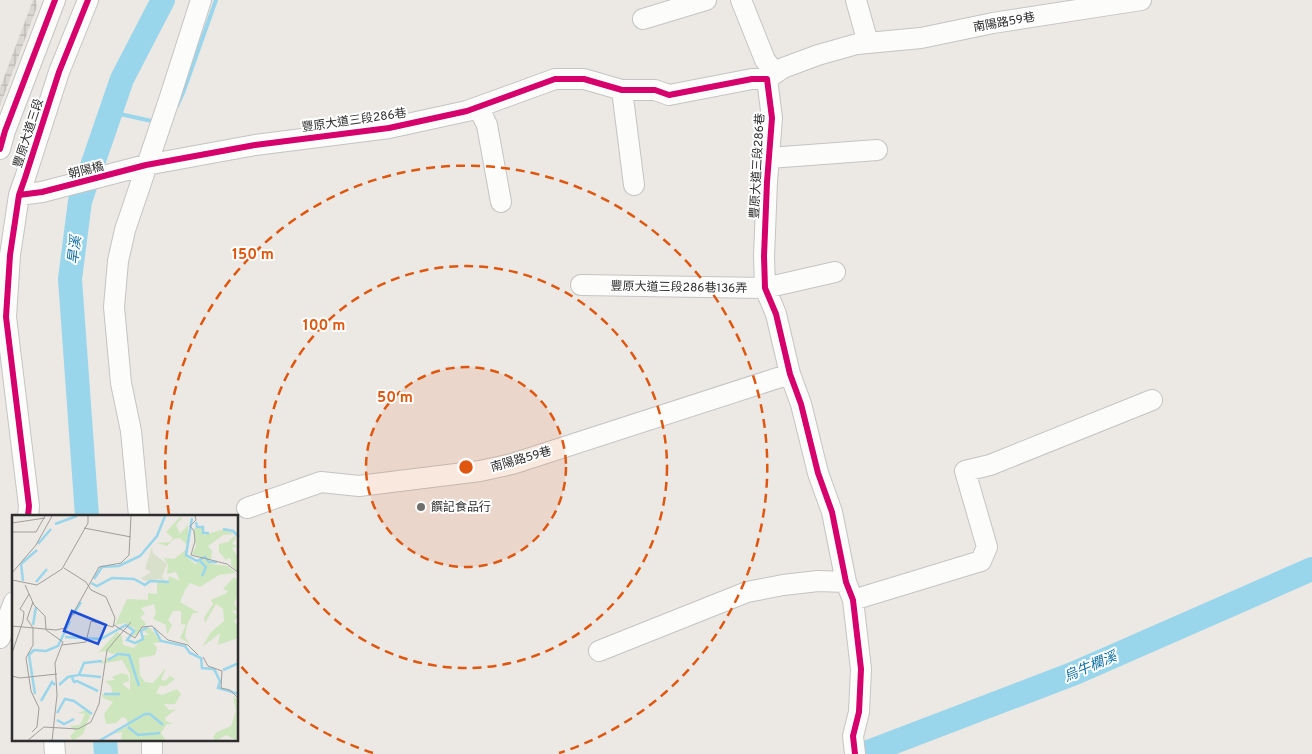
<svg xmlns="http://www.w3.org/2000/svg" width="1312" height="754" font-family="Overpass,'Noto Sans TC',sans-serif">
	<defs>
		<pattern id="plaza-grid" width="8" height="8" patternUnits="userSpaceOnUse" patternTransform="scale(1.25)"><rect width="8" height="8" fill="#dad6d2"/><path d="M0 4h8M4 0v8" fill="none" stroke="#bbb8b5"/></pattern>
	</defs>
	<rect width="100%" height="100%" fill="#ece8e4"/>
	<path fill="url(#plaza-grid)" d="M 33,0 L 36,0 L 37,7 L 0,106 L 0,88 Z"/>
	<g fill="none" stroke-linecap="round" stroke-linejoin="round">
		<path stroke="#99d6ec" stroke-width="4" d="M 177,106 L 183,93 L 216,0
			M 111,112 L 156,122"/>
		<path stroke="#99d6ec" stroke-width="24" d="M 87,516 L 70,279 L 80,201 L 122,79 L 163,0
			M 105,740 L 106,754
			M 863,754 L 1075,673 L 1312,569"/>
		<defs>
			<path id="minor" d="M 741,0 L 765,60 L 775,73
				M 856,0 L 868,43
				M 643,19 L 706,0
				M 767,79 L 772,118 L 767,182 L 764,256 L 765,288 L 776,314 L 790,374 L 801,404 L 818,473 L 832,512 L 846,582 L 853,600 L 861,669 L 859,712 L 853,736 L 855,754
				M 767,79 L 783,68 L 818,55 L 857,44 L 921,38 L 993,23 L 1141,0
				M 622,90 L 634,185
				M 478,107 L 487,125 L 501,202
				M 0,149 L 5,131 L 55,0
				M 769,158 L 877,150
				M 19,195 L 42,192 L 146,165 L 255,145 L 389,128 L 467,111 L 555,79 L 584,79 L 622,90 L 655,90 L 669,95 L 752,79 L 767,79
				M 581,285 L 765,288 L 835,272
				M 247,508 L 321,482 L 359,486 L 480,471 L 512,464 L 790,374
				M 28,516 L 29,506 L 6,317 L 10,255 L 19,195 L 25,178 L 59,72 L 88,0
				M 139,516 L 131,431 L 121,383 L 114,307 L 118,261 L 125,230 L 170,97 L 201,0
				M 853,600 L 981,561 L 987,547 L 965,471 L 990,465 L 1152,400
				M 0,638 L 14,602
				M 599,651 L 747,592 L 783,585 L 818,581 L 846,582
				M 54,740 L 55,754
				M 152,740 L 152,754"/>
		</defs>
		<use href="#minor" stroke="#c5c4c5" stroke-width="22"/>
		<use href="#minor" stroke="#fcfcfb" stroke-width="20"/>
		<defs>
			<path id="cycleway" d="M 0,149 L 5,131 L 55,0
				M 19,195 L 42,192 L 146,165 L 255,145 L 389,128 L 467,111 L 555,79 L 584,79 L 622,90 L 655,90 L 669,95 L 752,79 L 767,79 L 772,118 L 767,182 L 764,256 L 765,288 L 776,314 L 790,374 L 801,404 L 818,473 L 832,512 L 846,582 L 853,600 L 861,669 L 859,712 L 853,736 L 855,754
				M 28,516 L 29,506 L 6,317 L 10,255 L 19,195 L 25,178 L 59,72 L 88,0"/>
		</defs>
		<use href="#cycleway" stroke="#fff" stroke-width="9"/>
		<use href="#cycleway" stroke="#d6006c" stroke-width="6"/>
	</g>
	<circle cx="466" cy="467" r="100" fill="#df570e" fill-opacity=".12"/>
	<g fill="none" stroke="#df570e" stroke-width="2.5" stroke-dasharray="9 6">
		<circle cx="466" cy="467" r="100"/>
		<circle cx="466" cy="467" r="201"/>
		<path d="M373 753A301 301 0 0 1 239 664M169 514A301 301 0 1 1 559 753"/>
	</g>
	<circle fill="#706f6e" stroke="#fff" stroke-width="2" cx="421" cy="507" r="5"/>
	<g text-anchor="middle" stroke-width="4" stroke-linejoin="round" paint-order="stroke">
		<g font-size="12" fill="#2e2e2e" stroke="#fff">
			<text transform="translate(1004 22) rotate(-10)" y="4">南陽路59巷</text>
			<text transform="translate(354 120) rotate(-8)" y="4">豐原大道三段286巷</text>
			<text transform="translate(28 133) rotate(-72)" y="4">豐原大道三段</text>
			<text transform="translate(757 166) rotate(-87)" y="4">豐原大道三段286巷</text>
			<text transform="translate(86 170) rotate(-14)" y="4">朝陽橋</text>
			<text transform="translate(679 287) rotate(1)" y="4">豐原大道三段286巷136弄</text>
			<text transform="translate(521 459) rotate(-16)" y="4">南陽路59巷</text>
		</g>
		<g font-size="12" fill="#2e2e2e" stroke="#fff" text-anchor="start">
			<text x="431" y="511">饌記食品行</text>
		</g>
		<g font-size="14" font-style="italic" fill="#0d6fa3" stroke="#fff">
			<text transform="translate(74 250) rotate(-83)" y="5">旱溪</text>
			<text transform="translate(1090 666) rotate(-23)" y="5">烏牛欄溪</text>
		</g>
	</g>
	<g transform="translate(12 515)">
		<rect width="226" height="226" fill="#ece8e4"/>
		<path d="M 168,2 L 177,6 L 170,3 L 164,10 L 168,19 L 176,10 L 176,31 L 168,23 L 162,24 L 155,31 L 145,28 L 158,27 L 161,23 L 154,17 ZM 185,12 L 191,13 L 192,20 L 213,14 L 222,19 L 211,20 L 196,31 L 200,36 L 199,45 L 180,39 L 184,31 L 181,14 ZM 222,21 L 224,23 L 220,29 L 226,31 L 220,33 L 226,42 L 226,57 L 219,50 L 219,44 L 215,43 L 215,46 L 207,37 L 207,29 L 216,27 ZM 175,34 L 174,41 L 183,49 L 193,44 L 199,49 L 216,51 L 224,58 L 207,60 L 188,72 L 178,68 L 173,75 L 168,87 L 187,98 L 181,98 L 175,110 L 173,122 L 178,129 L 168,123 L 174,110 L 169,109 L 169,96 L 161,96 L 156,105 L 160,110 L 155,120 L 154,110 L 141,104 L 144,98 L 142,89 L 129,93 L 133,99 L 128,102 L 134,109 L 125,120 L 121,121 L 123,114 L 113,108 L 103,110 L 115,84 L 136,85 L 136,78 L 145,79 L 145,67 L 138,65 L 138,63 L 148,66 L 152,61 L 151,65 L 156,66 L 157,61 L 168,66 L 164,57 L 155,59 L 156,50 L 152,43 L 162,44 ZM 222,62 L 226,66 L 227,79 L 222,88 L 226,95 L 220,96 L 226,101 L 222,106 L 226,111 L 226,123 L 206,130 L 208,118 L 190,132 L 199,117 L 212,106 L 211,94 L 204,89 L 193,108 L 192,103 L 201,89 L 199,85 L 213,79 L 216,76 L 211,74 ZM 138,113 L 150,127 L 141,128 L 145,133 L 143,140 L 127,143 L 128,160 L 133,167 L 141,168 L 154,153 L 149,165 L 153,166 L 158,161 L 163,164 L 154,171 L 148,171 L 144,178 L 150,180 L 165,174 L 169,179 L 163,189 L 152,189 L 157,195 L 164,194 L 153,203 L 154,206 L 161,209 L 155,209 L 149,218 L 154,226 L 109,226 L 110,217 L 102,219 L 116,211 L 115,204 L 110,202 L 104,208 L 94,209 L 92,199 L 101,187 L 91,183 L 90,179 L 100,178 L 99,171 L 93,166 L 103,165 L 100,162 L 110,158 L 116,160 L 117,166 L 110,169 L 118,175 L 118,159 L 110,145 L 88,149 L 95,143 L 119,138 L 101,139 L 93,136 L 81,139 L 87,137 L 105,117 L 110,121 L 111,130 L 122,133 L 132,120 L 137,120 L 131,115 ZM 221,181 L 225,184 L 226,196 L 226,226 L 214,220 L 204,226 L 201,222 L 205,217 L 219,211 L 224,196 ZM 74,195 L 79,198 L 71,219 L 61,226 L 58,221 L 63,216 L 58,211 L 68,210 L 73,199 L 66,198 Z" fill="#cee6be"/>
		<path d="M 140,32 L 141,38 L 155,49 L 149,64 L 133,66 L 129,63 L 139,57 L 133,54 Z" fill="#d8e0cc"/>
		<path fill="none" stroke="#99d6ec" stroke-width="2.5" d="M 180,3 L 174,40 L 185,46 L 193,42 L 197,47 L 205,47M 184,7 L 185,12 L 191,12 L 191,18 L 197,18M 43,9 L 65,1M 211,14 L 221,16 L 227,22M 26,29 L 39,14M 188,46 L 194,52 L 190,61M 9,48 L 11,66M 10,48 L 25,35M 82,64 L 90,52 L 107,51 L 128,41 L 145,21 L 153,1M 24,67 L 35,54M 79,68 L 85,71 L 100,63 L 122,64 L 133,70 L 138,66 L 157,67M 61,100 L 69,87M 21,110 L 24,92M 142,113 L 149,126 L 173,131 L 178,138 L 189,143 L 190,153 L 202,154 L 208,166 L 206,173 L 227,179M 53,122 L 89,124 L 114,110 L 122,116 L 115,125 L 123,128 L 131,124 L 129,116 L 136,112M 96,145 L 106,139 L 117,140 L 127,171M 211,155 L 227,148M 68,160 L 89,162M 60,162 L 62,167 L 65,166 L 86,176M 47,170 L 56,162 L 67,160 L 72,148 L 90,146M 23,179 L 17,140 L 22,135 L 34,136 L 46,131 L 58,106M 92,179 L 108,179M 29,186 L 40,167 L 43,170M 45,198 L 53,184 L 62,186 L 80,199M 45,205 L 52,209 L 62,204M 116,212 L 126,220 L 148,218M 37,226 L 54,226M 87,226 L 133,199 L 138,199 L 151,210"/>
		<path fill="none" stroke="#a09e9b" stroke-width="1" d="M 183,1 L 184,5 L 178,11 L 182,16 L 183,26 L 179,40 L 215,49 L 227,58M 0,8 L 33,3M 72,13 L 119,22M 0,17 L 24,17 L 33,1M 0,58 L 24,30 L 40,1M 0,65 L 25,70 L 50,54 L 76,8 L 76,1M 13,70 L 22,90 L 33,101 L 34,115 L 51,127 L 43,148 L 45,180 L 40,226M 102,110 L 123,123 L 130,112 L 140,111 L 156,125 L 176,130 L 186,140M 0,111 L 44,115 L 53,113 L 87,52 L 109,48 L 117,40 L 119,1M 50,130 L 74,127 L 79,106 L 101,112 L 103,103 L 94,82 L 79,75 L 74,67 L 52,53M 0,138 L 11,106 L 12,97 L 8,94 L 17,79M 191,142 L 196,151 L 210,156 L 209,173 L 218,175 L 227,184M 0,161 L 8,163 L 45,159M 20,217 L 25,212 L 27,193 L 19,176 L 14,143 L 21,130 L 21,113 L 15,104 L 21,87M 15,226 L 32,212 L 66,214 L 79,207 L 87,189 L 95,135 L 119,107"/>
		<path fill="#1d4ed8" fill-opacity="0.15" stroke="#1d4ed8" stroke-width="2.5" d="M 60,96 L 94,110 L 86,129 L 52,116 Z"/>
		<rect width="226" height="226" fill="none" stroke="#2e2e2e" stroke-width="2.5"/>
	</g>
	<circle cx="466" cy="467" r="8" fill="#df570e" stroke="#fff" stroke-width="2.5"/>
	<g font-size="15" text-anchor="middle" font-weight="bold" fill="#df570e" stroke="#fff" stroke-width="4" stroke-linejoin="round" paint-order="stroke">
		<text x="253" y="259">150 m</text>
		<text x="324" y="330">100 m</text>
		<text x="395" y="402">50 m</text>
	</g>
</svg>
